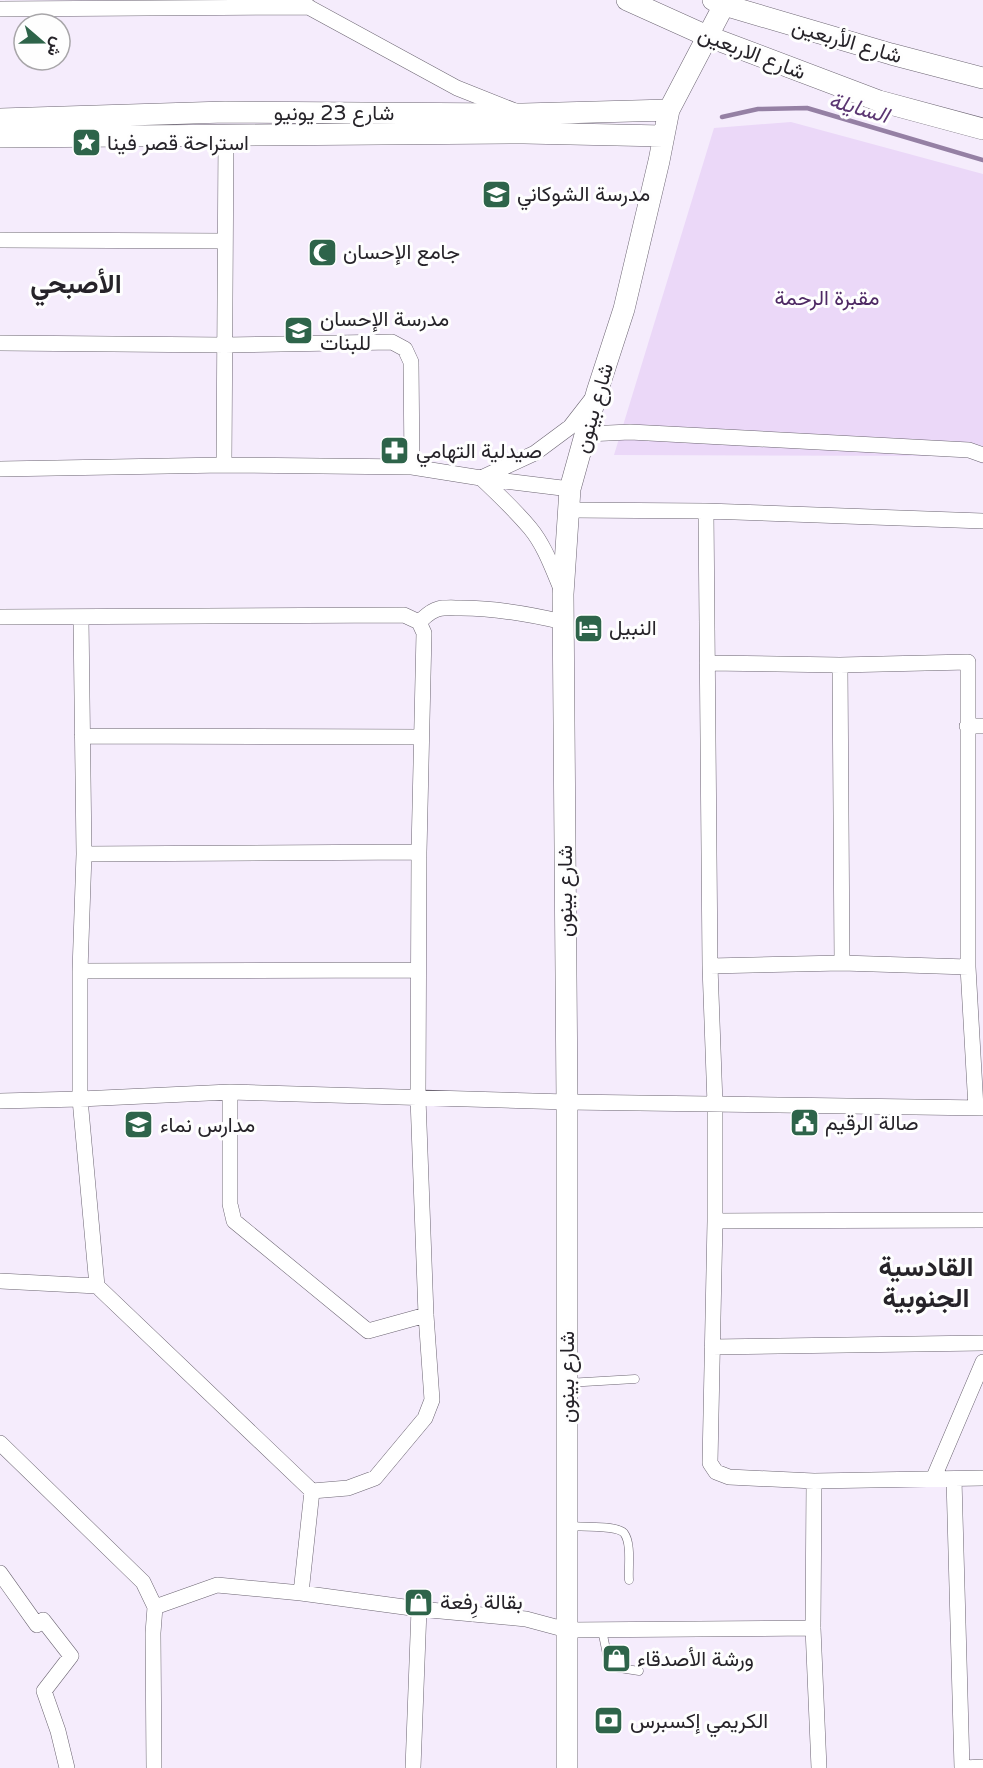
<svg xmlns="http://www.w3.org/2000/svg" width="983" height="1768" font-family="'Varela Round',Vazirmatn,sans-serif">
	<rect width="100%" height="100%" fill="#f5ecfc"/>
	<path fill="#ebd8f8" d="M 791,122 L 983,174 L 983,464 L 965,456 L 614,455 L 714,128 Z"/>
	<g fill="none" stroke-linecap="round" stroke-linejoin="round">
		<path stroke="#9580a4" stroke-width="4.5" d="M 722,117 L 758,109 L 807,108 L 983,160"/>
		<defs>
			<path id="lane" d="M 567,1383 L 635,1379
				M 569,1526 C 580,1527 617,1525 624,1533 C 632,1544 628,1567 629,1580
				M 602,1630 L 609,1664 L 613,1667 L 639,1671"/>
			<path id="street" d="M 301,3 L 457,88 L 515,111
				M 0,9 L 309,7
				M 0,240 L 225,241
				M 0,343 L 225,345 L 392,342 L 405,349 L 411,362 L 412,467
				M 587,434 L 630,432 L 969,450 L 983,455
				M 224,465 L 226,134
				M 0,469 L 224,465 L 412,467 L 481,478 L 570,489
				M 481,478 L 535,453 L 570,427 L 591,400
				M 481,478 C 498,494 515,510 530,528 C 545,546 553,570 562,591
				M 569,510 L 706,511 L 983,521
				M 706,511 L 710,966 L 715,1104 L 715,1221 L 710,1463 L 716,1472 L 729,1477 L 814,1481 L 983,1478
				M 0,617 L 404,615 L 419,622 L 424,633 L 419,852 L 418,1098 L 426,1315 L 432,1400 L 425,1418 L 375,1478 L 348,1488 L 312,1491 L 97,1286 L 0,1281
				M 81,618 L 84,854 L 80,971 L 80,1099 L 97,1286
				M 419,622 C 425,617 430,611 438,609 C 445,607 454,608 461,608 C 496,608 529,614 563,622
				M 707,663 L 840,665 L 968,662 L 968,967 L 976,1108
				M 840,665 L 842,963
				M 967,726 L 983,726
				M 82,736 L 421,737
				M 84,854 L 419,852
				M 710,966 L 842,963 L 968,967
				M 80,971 L 417,970
				M 230,1092 L 230,1204 L 234,1221 L 368,1331 L 426,1315
				M 0,1101 L 80,1099 L 230,1092 L 567,1102 L 983,1108
				M 715,1221 L 983,1220
				M 712,1347 L 983,1343
				M 0,1443 L 143,1582 L 155,1607 L 153,1633 L 154,1768
				M 934,1477 L 983,1362
				M 954,1479 L 962,1768
				M 814,1481 L 813,1628 L 819,1768
				M 0,1573 L 37,1625 L 43,1620 L 71,1656 L 44,1691 L 58,1731 L 67,1768
				M 301,1593 L 312,1491
				M 155,1607 L 217,1585 L 301,1593 L 419,1609 L 526,1619 L 567,1630 L 813,1628
				M 413,1768 L 419,1609
				M 964,1768 L 983,1767"/>
			<path id="secondary" d="M 627,0 L 707,36 L 879,101 L 983,129
				M 713,0 L 724,5 L 891,54 L 983,78
				M 0,119 L 225,112 L 523,114 L 669,110
				M 0,137 L 524,133 L 663,136
				M 567,1768 L 567,1102 L 563,594 L 570,489 L 597,392 L 624,309 L 659,161 L 669,110 L 724,5"/>
		</defs>
		<use href="#lane" stroke="#6c6572" stroke-width="9"/>
		<use href="#street" stroke="#6c6572" stroke-width="16"/>
		<use href="#secondary" stroke="#6c6572" stroke-width="22"/>
		<use href="#lane" stroke="#fff" stroke-width="8"/>
		<use href="#street" stroke="#fff" stroke-width="15"/>
		<use href="#secondary" stroke="#fff" stroke-width="21"/>
	</g>
	<defs>
		<symbol id="sight-square" viewBox="-11 -11 22 22"><rect x="-9" y="-9" width="18" height="18" rx="4" fill="#2e644a" stroke="#fefefe"/><path d="M0-6L1.8-2.2L6-1.7L2.9 1.2L3.7 5.4L0 3.3L-3.7 5.4L-2.9 1.2L-6-1.7L-1.8-2.2Z" fill="#fff"/></symbol>
		<symbol id="school-square" viewBox="-11 -11 22 22"><rect x="-9" y="-9" width="18" height="18" rx="4" fill="#2e644a" stroke="#fefefe"/><path d="M0-5L7-2L0 1L-7-2ZM-4 1L0 2.5L4 1V4Q0 6-4 4Z" fill="#fff"/></symbol>
		<symbol id="mosque-square" viewBox="-11 -11 22 22"><rect x="-9" y="-9" width="18" height="18" rx="4" fill="#2e644a" stroke="#fefefe"/><path d="M3.5-4.9A6 6 0 1 0 3.5 4.9A5 5 0 1 1 3.5-4.9Z" fill="#fff"/></symbol>
		<symbol id="pharmacy-square" viewBox="-11 -11 22 22"><rect x="-9" y="-9" width="18" height="18" rx="4" fill="#2e644a" stroke="#fefefe"/><path d="M-2-6h4v4h4v4h-4v4h-4v-4h-4v-4h4Z" fill="#fff"/></symbol>
		<symbol id="hotel-square" viewBox="-11 -11 22 22"><rect x="-9" y="-9" width="18" height="18" rx="4" fill="#2e644a" stroke="#fefefe"/><path d="M-6-4.5h1.5V1H6V5H4.5V3h-9V5H-6ZM-4 0a1.8 1.8 0 1 1 3.6 0ZM.5 0V-2.5h3Q6-2.5 6 0Z" fill="#fff"/></symbol>
		<symbol id="civic-square" viewBox="-11 -11 22 22"><rect x="-9" y="-9" width="18" height="18" rx="4" fill="#2e644a" stroke="#fefefe"/><path d="M-.6-6.5H3V-4.5H.6V-3L4-1V1h2V6H-6V1h2V-1L-.6-3ZM-1.2 2.5V6h2.4V2.5Z" fill="#fff"/></symbol>
		<symbol id="shop-square" viewBox="-11 -11 22 22"><rect x="-9" y="-9" width="18" height="18" rx="4" fill="#2e644a" stroke="#fefefe"/><path d="M-5-2.5h2.3a2.7 3.5 0 0 1 5.4 0H5L5.5 6h-11ZM-1.5-2.5h3a1.5 2.3 0 0 0-3 0Z" fill="#fff"/></symbol>
		<symbol id="bank-square" viewBox="-11 -11 22 22"><rect x="-9" y="-9" width="18" height="18" rx="4" fill="#2e644a" stroke="#fefefe"/><path d="M-6-4H6V4H-6ZM0-2.3a2.3 2.3 0 1 0 0 4.6a2.3 2.3 0 1 0 0-4.6Z" fill="#fff"/></symbol>
	</defs>
	<g fill-rule="evenodd">
		<use href="#sight-square" x="70" y="126" width="33" height="33"/>
		<use href="#school-square" x="480" y="178" width="33" height="33"/>
		<use href="#mosque-square" x="306" y="236" width="33" height="33"/>
		<use href="#school-square" x="282" y="314" width="33" height="33"/>
		<use href="#pharmacy-square" x="378" y="434" width="33" height="33"/>
		<use href="#hotel-square" x="572" y="612" width="33" height="33"/>
		<use href="#civic-square" x="788" y="1106" width="33" height="33"/>
		<use href="#school-square" x="122" y="1108" width="33" height="33"/>
		<use href="#shop-square" x="402" y="1586" width="33" height="33"/>
		<use href="#shop-square" x="600" y="1642" width="33" height="33"/>
		<use href="#bank-square" x="592" y="1704" width="33" height="33"/>
	</g>
	<g text-anchor="middle" stroke-width="6" stroke-linejoin="round" paint-order="stroke">
		<g font-size="21" fill="#262329" stroke="#fefefe">
			<text transform="translate(847 41) rotate(16)" y="7">شارع الأربعين</text>
			<text transform="translate(752 53) rotate(21)" y="7">شارع الاربعين</text>
			<text x="334" y="120">شارع 23 يونيو</text>
			<text transform="translate(594 408) rotate(-74)" y="7">شارع بينون</text>
			<text transform="translate(565 891) rotate(-90)" y="7">شارع بينون</text>
			<text transform="translate(567 1377) rotate(-90)" y="7">شارع بينون</text>
		</g>
		<g font-size="21" fill="#262329" stroke="#fefefe" text-anchor="start">
			<text x="107" y="150">استراحة قصر فينا</text>
			<text x="517" y="201">مدرسة الشوكاني</text>
			<text x="343" y="259">جامع الإحسان</text>
			<text x="320" y="326">مدرسة الإحسان<tspan x="320" dy="24">للبنات</tspan></text>
			<text x="416" y="458">صيدلية التهامي</text>
			<text x="609" y="635">النبيل</text>
			<text x="825" y="1130">صالة الرقيم</text>
			<text x="160" y="1132">مدارس نماء</text>
			<text x="440" y="1609">بقالة رِفعة</text>
			<text x="637" y="1666">ورشة الأصدقاء</text>
			<text x="630" y="1728">الكريمي إكسبرس</text>
		</g>
		<g font-size="21" fill="#4e2964" stroke="#fefefe">
			<text x="827" y="305">مقبرة الرحمة</text>
		</g>
		<g font-size="22" font-style="italic" fill="#5b3672" stroke="#fefefe">
			<text transform="translate(859 107) rotate(16)" y="8">السايلة</text>
		</g>
		<g font-size="27" font-weight="bold" fill="#262329" stroke="#fefefe">
			<text x="76" y="293">الأصبحي</text>
			<text x="926" y="1276">القادسية<tspan x="926" dy="31">الجنوبية</tspan></text>
		</g>
	</g>
	<g transform="translate(42 42) rotate(110)"><circle r="28" fill="#fefefe" stroke="#a8a6a9" stroke-width="1.5"/>
	<path d="M0-4.5L10 22L0 15L-10 22Z" fill="#2e644a"/>
	<text y="-9" font-size="16" font-weight="bold" text-anchor="middle" fill="#262329">ش</text>
	</g>
</svg>
